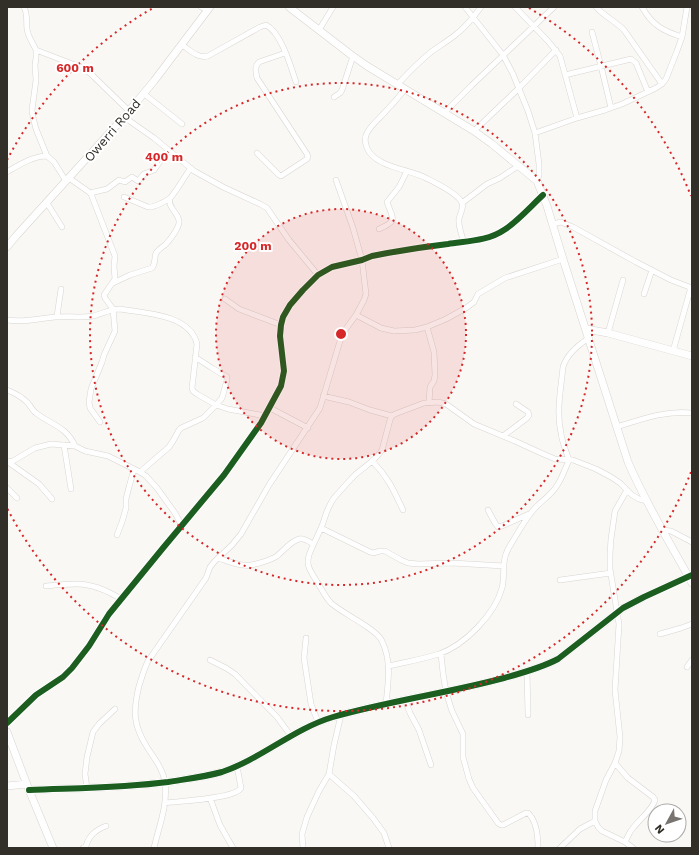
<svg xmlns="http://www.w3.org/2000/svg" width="699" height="855" font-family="'Work Sans',sans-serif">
	<rect width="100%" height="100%" fill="#faf8f5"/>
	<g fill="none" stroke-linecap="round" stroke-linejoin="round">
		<defs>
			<path id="street" d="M 24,7 C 28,15 26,21 27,29 C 28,37 33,43 36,50 L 83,68 L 91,74 L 129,111
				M 201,7 L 208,10
				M 465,7 L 503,55 L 513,74 L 528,111 L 535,133 L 539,164 L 539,175 L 537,181
				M 515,7 L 548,41 L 560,56 L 577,118
				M 596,7 C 604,16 615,21 624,30 L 662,84
				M 642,7 C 652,25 663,31 682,37
				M 319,30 L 333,7
				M 592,32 L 601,66 L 611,108
				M 182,45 C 190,50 198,59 208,56 L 260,27 L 266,25 C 281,32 291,67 296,82
				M 36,50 L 36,58 L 35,65 L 36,80 L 32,110 L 33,117 L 36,129 L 47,156
				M 565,75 L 631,59 L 636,63 L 648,92
				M 398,84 C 408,73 419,62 431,52 C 438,47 446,42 454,36 C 465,28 473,18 481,7
				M 405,89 C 399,97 392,105 385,112 C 379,119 371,125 367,133 C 364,138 365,143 367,148 C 375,167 408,169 426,178 C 436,183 455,192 461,201 C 465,207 460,213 459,219 C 458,224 462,237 464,242
				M 143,93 L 182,124
				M 334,97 L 340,93 L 342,90 L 353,56
				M 444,113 L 472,85 L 554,7
				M 124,117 L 154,138 L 194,171 L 223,187 L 260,204 L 267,208 L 289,240 L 318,275
				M 474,131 L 519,88 L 556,50
				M 535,133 L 577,118 L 605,110 L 622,104 L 656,88 L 662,84 L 666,79 L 677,51 L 682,37 L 687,7
				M 257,153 L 279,175 L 281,176 L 307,159 L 308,157 L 307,154 L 257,78 C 256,72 254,67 259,62 L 285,53
				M 7,172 C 19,165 33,156 47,156 L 54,162 L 66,181
				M 69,178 L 89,192 L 91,194 L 115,256 L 114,266 L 115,279 L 104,295 L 105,298 L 113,309 L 115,331 L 104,355 L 102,362 L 91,389 L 89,402 L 90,408 L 100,422
				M 90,193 L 107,189 L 119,180 L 125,182 L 132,177 L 138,181 L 144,174 L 154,170 L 168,150
				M 124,197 L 148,207 C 153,208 167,201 171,197 C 178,189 184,177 191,168
				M 47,203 L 62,227
				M 462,203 L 487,184 L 500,178 L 518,166
				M 553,224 L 561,222 L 573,227 L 636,262 L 671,280 L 692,288
				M 379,229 C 398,221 393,219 387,202 L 399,187 L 407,171
				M 113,283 L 130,275 L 152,268 C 156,263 154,258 156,253 C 158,250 162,247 165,245 C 170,240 180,227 179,221 C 178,212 167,207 170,198
				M 644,294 L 652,270
				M 225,299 L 239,309 L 281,325
				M 356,315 L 381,328 L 394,331 L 415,330 L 427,327 L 446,319 L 466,308 L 474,302 L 478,294 L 505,278 L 563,259
				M 57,316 L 61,289
				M 7,320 C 25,323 39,318 56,317 C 68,316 81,318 93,316 C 102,314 110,309 120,309 C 144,313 190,314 197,344 L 192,388 L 193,391 L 197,394 L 216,405 L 228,409 L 265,416
				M 427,327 L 434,352 L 435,375 L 434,381 L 430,387 L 429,403
				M 608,333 L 623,280
				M 673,351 L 691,287
				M 7,390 C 15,393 22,397 28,403 C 31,407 33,411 36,413 C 50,424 67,427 75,446
				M 323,396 L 349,402 L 370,410 L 392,416
				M 270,408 L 308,428
				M 617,427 C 642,419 666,410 692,413
				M 503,436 L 527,418 L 529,415 L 528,412 L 516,404
				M 64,445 L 71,489
				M 7,462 L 13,461 L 35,448 L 51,444 L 75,446 L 85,451 L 108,456 L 140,472 L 146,476 L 157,488 L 175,513 L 182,526
				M 8,462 L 39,484 L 52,499
				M 373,462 C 388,477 394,491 403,510
				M 140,472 L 169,447 L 173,441 L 179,430 L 181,428 L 203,418 L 216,405 L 222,398 L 227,380 L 227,377 L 212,368 L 195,357
				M 7,488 L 17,498
				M 627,490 L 615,511 L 611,539 L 610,554 L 610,569 L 619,624 L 615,690 L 620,737 L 619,751 L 615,763 L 606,780 L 595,811 L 595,821 L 598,827 L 602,831 L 625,842 L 633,848
				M 488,510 L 495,523 L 498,527 L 502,526 L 529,514
				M 321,528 L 370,552 L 373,553 L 380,551 L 385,551 L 401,560 L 408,563 L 418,564 L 452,563 L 504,566
				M 662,530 L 671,531 L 692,542
				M 117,535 L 122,522 L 126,508 L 126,499 L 129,487 L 134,469
				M 218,558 C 228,561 240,567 251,565 C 257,564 271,560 277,556 C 283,551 291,541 299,539 C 304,538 310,542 313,544
				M 560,580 L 611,573
				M 46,586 C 56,585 67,584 77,584 C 93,584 108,591 121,599
				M 660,634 L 681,628 L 692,624
				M 306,638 L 304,658 L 311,704 L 318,722
				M 441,654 L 443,673 L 446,692 L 452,711 L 463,734 L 463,757 L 469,779 L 473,788 L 498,823 L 501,825 L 503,825 L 526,813 L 528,813 C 537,821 538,837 538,848
				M 210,660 L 226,668 L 235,674 L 277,717 L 291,736
				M 389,666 C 406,662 423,659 439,654 C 465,645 495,614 502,588 C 505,577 502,564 506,554 C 507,551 509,547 511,544 C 519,531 526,517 537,506 C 543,500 551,495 556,487 C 562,479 565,469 569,460 C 566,451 562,442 561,433 C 556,412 561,388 563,367 C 567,354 578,345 589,338
				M 687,667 L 692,660
				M 527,671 L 528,715
				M 405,700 L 410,713 L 419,730 L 431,765
				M 386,704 C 388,683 392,662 382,641 C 377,629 343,614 331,603 C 325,597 321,588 316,580 C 310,570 306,566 309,555 C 313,544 319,534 323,523 C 326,514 328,506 334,498 C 341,490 348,482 355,475 C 365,466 375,461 382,450 L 390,420 L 392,416 L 395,414 L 424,403 L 438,402 L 446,404 L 474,424 L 517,442 L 541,453 L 555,459 L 573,460 L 596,469 L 611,477 L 620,483 L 632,495 L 639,499 L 647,501
				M 7,723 L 36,695 L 63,677 L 72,668 L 89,646 L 109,614 L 163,548 L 224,475 L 261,423 L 281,386 L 284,371 L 280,336 L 281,325 L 283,317 L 290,305 L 303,290 L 318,275 L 332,267 L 362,260 L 372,256 C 397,251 423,247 448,244 C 467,241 488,241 504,230 C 517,222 532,205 543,195
				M 615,763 L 628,778 L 653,797 L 655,800 C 653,809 639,820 633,828 C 629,832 628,837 625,842
				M 329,774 L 354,796 L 373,818 L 384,833 L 389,848
				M 87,788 L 85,774 L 87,757 L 93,732 L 99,724 L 115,709
				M 210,798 L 220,825 L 233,848
				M 165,803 C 179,801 235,799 241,788 L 237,766
				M 83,848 L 86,846 C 89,835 96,830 106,826
				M 154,848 C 159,826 168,805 165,782 C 163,769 154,758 147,747 C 133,725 133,711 139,686 C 142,677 144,669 148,661 L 206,578 L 210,567 L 215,561 L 232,545 L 241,534 L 269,485 L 320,408 L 340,341 L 345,330 L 356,315 L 364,300 L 366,294 L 362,260 L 353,228 L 336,180
				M 303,848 L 302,834 L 307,817 L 319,791 L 329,774 L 334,745 L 341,715
				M 560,848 L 580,829 L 595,821"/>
			<path id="secondary" d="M 289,7 L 350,54 L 367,66 L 474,131 L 492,144 L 537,181 L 547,206 L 563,259 L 628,462 C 646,504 670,543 692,583
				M 7,247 L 16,236 L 124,117 L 154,81 L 210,7
				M 586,329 L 608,333 L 692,356
				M 7,732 L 29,790 L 53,848
				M 7,786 L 27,784
				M 29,790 C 76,788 122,788 168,782 C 186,779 204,777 222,772 C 261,759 293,729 333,717 C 389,701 448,693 504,678 C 522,673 541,668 558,659 L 623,608 L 644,597 L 691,575"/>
		</defs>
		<use href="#street" stroke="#d8d5d0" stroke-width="6"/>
		<use href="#secondary" stroke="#d8d5d0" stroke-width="8"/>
		<use href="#street" stroke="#fefefe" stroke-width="5"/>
		<use href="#secondary" stroke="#fefefe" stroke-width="7"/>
		<defs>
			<path id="cycleway" d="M 7,723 L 36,695 L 63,677 L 72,668 L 89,646 L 109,614 L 163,548 L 224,475 L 261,423 L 281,386 L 284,371 L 280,336 L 281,325 L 283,317 L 290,305 L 303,290 L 318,275 L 332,267 L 362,260 L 372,256 C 397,251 423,247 448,244 C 467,241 488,241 504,230 C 517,222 532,205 543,195
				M 29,790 C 76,788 122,788 168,782 C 186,779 204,777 222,772 C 261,759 293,729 333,717 C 389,701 448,693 504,678 C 522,673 541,668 558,659 L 623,608 L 644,597 L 692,575"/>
		</defs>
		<use href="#cycleway" stroke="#fff" stroke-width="8"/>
		<use href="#cycleway" stroke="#1b5e20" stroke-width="6"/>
	</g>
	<circle cx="341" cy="334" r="125" fill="#d62828" fill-opacity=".12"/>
	<g fill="none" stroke="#d62828" stroke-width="2" stroke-dasharray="2 4">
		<circle cx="341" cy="334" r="125"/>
		<circle cx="341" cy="334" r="251"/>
		<path d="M691 472A376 376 0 0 1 7 508M7 160A376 376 0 0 1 153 8M529 8A376 376 0 0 1 691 196"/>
	</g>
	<g text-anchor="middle" stroke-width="4" stroke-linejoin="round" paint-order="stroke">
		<g font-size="13" fill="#322e28" stroke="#fff">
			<text transform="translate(112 130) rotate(-49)" y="5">Owerri Road</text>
		</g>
	</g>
	<circle cx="341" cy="334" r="6" fill="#d62828" stroke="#fff" stroke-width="2"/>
	<g font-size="12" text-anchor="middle" font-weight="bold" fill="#d62828" stroke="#fff" stroke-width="4" stroke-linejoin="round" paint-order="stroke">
		<text x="75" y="72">600 m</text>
		<text x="164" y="161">400 m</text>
		<text x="253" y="250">200 m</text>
	</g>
	<rect width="699" height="855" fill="none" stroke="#322e28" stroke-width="16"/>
	<g transform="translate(667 823) rotate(230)"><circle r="19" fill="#ffffff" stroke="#adaba9"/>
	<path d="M0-3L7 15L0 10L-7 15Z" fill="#787570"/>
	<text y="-6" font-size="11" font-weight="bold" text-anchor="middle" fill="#322e28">N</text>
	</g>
</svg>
